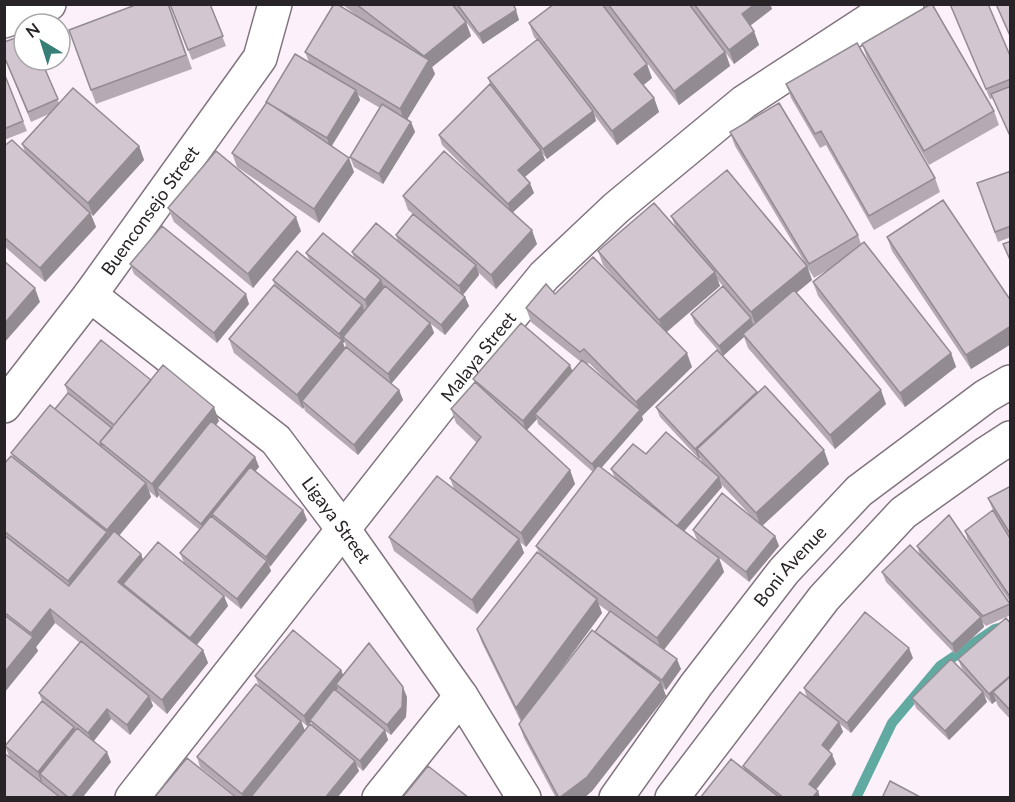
<svg xmlns="http://www.w3.org/2000/svg" width="1015" height="802" font-family="Lato,sans-serif">
	<rect width="100%" height="100%" fill="#fcf0fb"/>
	<g fill="none" stroke-linecap="round" stroke-linejoin="round">
		<path stroke="#61aaa1" stroke-width="10" d="M 856,798 L 892,723 L 940,666 L 995,629 L 1010,625"/>
		<defs>
			<g id="street">
				<path id="s1" d="M 90,295 L 276,440 L 343,529 L 461,696 L 524,798"/>
				<path id="s2" d="M 4,406 L 90,295 L 260,58 L 275,4"/>
				<path id="s3" d="M 132,798 L 491,341 L 544,276 L 616,208 L 744,102 L 868,21 L 907,4"/>
				<path d="M 379,798 L 461,696"/>
			</g>
			<g id="secondary">
				<path d="M 4,21 L 49,4"/>
				<path id="s4" d="M 616,798 L 696,685 L 784,571 L 859,491 L 986,396 L 1010,382"/>
				<path d="M 672,798 L 824,598 L 903,513 L 987,453 L 1010,438"/>
			</g>
		</defs>
		<use href="#street" stroke="#80757f" stroke-width="36"/>
		<use href="#secondary" stroke="#80757f" stroke-width="36"/>
		<use href="#street" stroke="#fff" stroke-width="33"/>
		<use href="#secondary" stroke="#fff" stroke-width="33"/>
	</g>
	<path fill="#b5aab3" fill-rule="evenodd" d="M 169,4 L 192,69 L 96,104 L 69,30 Z
		M 170,4 L 210,4 L 226,46 L 192,60 Z
		M 342,4 L 452,4 L 464,20 L 453,4 L 513,4 L 519,20 L 483,44 L 466,22 L 471,36 L 432,67 L 435,74 L 407,119 L 411,122 L 415,132 L 383,184 L 354,167 L 350,157 L 380,108 L 358,95 L 360,100 L 332,146 L 354,172 L 319,223 L 237,167 L 232,153 L 309,62 L 305,52 L 361,19 Z
		M 602,4 L 770,4 L 772,9 L 750,26 L 759,45 L 734,64 L 726,53 L 730,66 L 679,105 Z
		M 950,4 L 1011,58 L 1011,139 L 993,98 L 990,99 Z
		M 529,23 L 652,78 L 643,85 L 654,98 L 659,112 L 617,145 L 595,116 L 596,121 L 547,159 L 542,153 L 545,160 L 525,177 L 534,193 L 513,212 L 537,244 L 496,289 L 479,273 L 479,275 L 463,295 L 465,297 L 469,306 L 445,335 L 431,324 L 434,333 L 391,384 L 346,347 L 345,342 L 343,343 L 345,348 L 399,390 L 403,400 L 358,455 L 305,411 L 304,407 L 303,409 L 234,353 L 229,339 L 275,286 L 273,280 L 310,262 L 306,253 L 354,258 L 352,252 L 398,242 L 396,235 L 413,214 L 408,210 L 403,196 L 479,182 L 442,145 L 439,135 L 491,87 L 488,78 L 537,40 L 534,37 Z
		M 4,42 L 41,60 L 59,103 L 139,146 L 144,160 L 93,216 L 91,214 L 96,227 L 45,282 L 4,246 L 4,146 L 25,152 L 22,144 L 49,114 L 31,122 L 4,57 Z
		M 862,44 L 994,111 L 999,125 L 929,165 L 867,58 Z
		M 4,73 L 27,131 L 4,140 Z
		M 786,84 L 935,178 L 940,192 L 874,230 L 826,145 L 820,148 L 791,98 Z
		M 730,132 L 858,235 L 861,244 L 951,353 L 956,367 L 905,407 L 818,296 L 813,282 L 831,268 L 814,278 L 808,268 L 812,280 L 796,293 L 886,404 L 835,449 L 748,348 L 744,337 L 723,356 L 695,324 L 691,314 L 736,302 L 717,279 L 720,286 L 667,332 L 692,367 L 642,416 L 643,420 L 601,468 L 615,478 L 611,469 L 646,454 L 702,463 L 700,458 L 699,459 L 660,417 L 656,407 L 757,392 L 829,464 L 762,526 L 775,536 L 779,546 L 749,582 L 697,540 L 693,530 L 752,517 L 721,484 L 722,487 L 684,531 L 719,558 L 724,572 L 664,650 L 681,669 L 666,690 L 663,688 L 666,696 L 592,791 L 584,798 L 556,798 L 524,738 L 519,724 L 521,722 L 482,643 L 477,629 L 539,553 L 536,546 L 593,472 L 538,424 L 537,419 L 527,430 L 570,470 L 575,484 L 526,547 L 520,542 L 524,553 L 477,614 L 394,551 L 389,537 L 454,489 L 450,478 L 477,443 L 456,423 L 451,409 L 475,382 L 473,379 L 573,371 L 581,362 L 531,322 L 526,308 L 555,294 L 624,289 L 603,265 L 598,251 L 676,228 L 671,216 L 805,263 L 735,146 ZM 589,363 L 613,387 L 587,364 ZM 598,604 L 609,612 L 595,632 L 544,692 L 602,613 Z
		M 1011,171 L 1011,237 L 998,242 L 977,183 Z
		M 168,208 L 301,231 L 253,288 L 174,222 Z
		M 887,237 L 1011,301 L 1011,344 L 971,369 L 892,251 Z
		M 130,264 L 249,304 L 217,343 L 134,274 Z
		M 151,380 L 219,421 L 216,425 L 255,457 L 259,467 L 255,471 L 303,510 L 307,520 L 269,566 L 271,571 L 241,609 L 184,563 L 180,553 L 200,530 L 160,498 L 159,495 L 157,498 L 149,491 L 151,497 L 119,536 L 141,554 L 143,560 L 224,596 L 228,606 L 197,645 L 203,650 L 208,663 L 167,714 L 151,700 L 153,706 L 130,735 L 111,719 L 94,741 L 111,762 L 82,798 L 4,798 L 9,756 L 5,746 L 42,701 L 39,693 L 80,643 L 55,623 L 36,647 L 38,651 L 4,693 L 4,464 L 13,457 L 11,453 L 55,409 L 68,394 L 65,385 Z
		M 1011,486 L 1011,539 L 992,508 L 988,498 Z
		M 965,531 L 1011,540 L 1011,603 L 968,541 Z
		M 917,546 L 1010,604 L 1011,615 L 986,626 L 983,623 L 984,627 L 955,654 L 886,582 L 882,572 L 920,555 Z
		M 1011,624 L 1011,720 L 998,706 L 996,701 L 992,704 L 984,695 L 987,702 L 949,740 L 916,708 L 912,698 L 971,680 L 962,669 L 958,659 Z
		M 913,658 L 851,733 L 840,724 L 843,732 L 829,751 L 836,764 L 816,790 L 818,791 L 820,798 L 700,798 L 745,770 L 743,766 L 807,698 L 804,688 Z
		M 341,670 L 343,675 L 407,697 L 406,717 L 391,735 L 385,731 L 388,740 L 363,771 L 356,765 L 359,771 L 337,798 L 238,798 L 200,767 L 197,757 L 301,721 L 305,731 L 312,726 L 311,722 L 307,726 L 259,686 L 255,676 Z"/>
	<path fill="#938b92" d="M 755,4 L 770,4 L 772,9 L 747,28 L 742,14 Z
		M 516,10 L 519,20 L 483,44 L 479,34 Z
		M 466,22 L 471,36 L 432,67 L 435,74 L 405,123 L 400,109 L 427,64 L 424,56 Z
		M 754,31 L 759,45 L 734,64 L 729,50 Z
		M 725,52 L 730,66 L 679,105 L 674,91 Z
		M 647,64 L 652,78 L 640,88 L 634,74 Z
		M 356,90 L 360,100 L 330,148 L 327,138 Z
		M 654,98 L 659,112 L 617,145 L 612,131 Z
		M 593,111 L 596,121 L 547,159 L 543,149 Z
		M 411,122 L 415,132 L 383,184 L 379,174 Z
		M 139,146 L 144,160 L 93,216 L 88,203 Z
		M 541,150 L 545,160 L 521,180 L 518,170 Z
		M 349,158 L 354,172 L 319,223 L 314,209 Z
		M 530,183 L 534,193 L 511,214 L 508,204 Z
		M 90,213 L 96,227 L 45,282 L 40,268 Z
		M 296,217 L 301,231 L 253,288 L 248,274 Z
		M 532,230 L 537,244 L 496,289 L 491,275 Z
		M 476,265 L 479,275 L 462,296 L 459,286 Z
		M 807,266 L 812,280 L 756,326 L 751,312 Z
		M 715,272 L 720,286 L 664,334 L 659,320 Z
		M 381,280 L 385,290 L 368,310 L 365,300 Z
		M 35,288 L 40,302 L 4,343 L 4,324 Z
		M 246,294 L 249,304 L 217,343 L 214,333 Z
		M 465,297 L 469,306 L 445,335 L 441,325 Z
		M 362,305 L 366,315 L 343,337 L 345,342 L 343,343 L 347,354 L 302,401 L 304,407 L 303,409 L 297,395 L 342,341 L 339,334 Z
		M 751,318 L 754,328 L 743,334 L 744,337 L 723,356 L 719,346 Z
		M 430,323 L 434,333 L 391,384 L 388,374 Z
		M 1011,326 L 1011,344 L 971,369 L 966,355 Z
		M 687,353 L 692,367 L 642,416 L 643,420 L 596,474 L 592,464 L 639,411 L 636,402 Z
		M 951,353 L 956,367 L 905,407 L 900,393 Z
		M 570,365 L 574,375 L 535,414 L 537,419 L 526,431 L 523,421 Z
		M 399,390 L 403,400 L 358,455 L 354,445 Z
		M 881,390 L 886,404 L 835,449 L 830,435 Z
		M 757,392 L 761,402 L 697,449 L 700,458 L 699,459 L 695,449 Z
		M 214,407 L 219,421 L 162,492 L 157,488 L 159,495 L 157,498 L 152,484 Z
		M 824,450 L 829,464 L 761,527 L 756,513 Z
		M 255,457 L 259,467 L 217,518 L 212,514 L 215,521 L 205,534 L 201,524 Z
		M 570,470 L 575,484 L 526,547 L 521,533 Z
		M 719,477 L 722,487 L 680,536 L 677,526 Z
		M 146,483 L 151,497 L 112,544 L 107,530 Z
		M 303,510 L 307,520 L 270,567 L 266,557 Z
		M 107,532 L 113,546 L 74,595 L 68,581 Z
		M 775,536 L 779,546 L 749,582 L 746,572 Z
		M 519,539 L 524,553 L 477,614 L 472,600 Z
		M 141,554 L 146,568 L 123,584 L 126,592 L 118,582 Z
		M 719,558 L 724,572 L 662,652 L 657,638 Z
		M 267,561 L 271,571 L 241,609 L 237,599 Z
		M 224,596 L 228,606 L 194,648 L 190,638 Z
		M 597,599 L 602,613 L 522,722 L 516,708 Z
		M 50,609 L 55,623 L 36,647 L 38,651 L 4,693 L 4,673 L 33,637 L 31,633 Z
		M 981,617 L 984,627 L 955,654 L 952,644 Z
		M 909,648 L 913,658 L 851,733 L 847,723 Z
		M 203,650 L 208,663 L 167,714 L 162,700 Z
		M 677,659 L 681,669 L 666,690 L 662,680 Z
		M 341,670 L 345,680 L 336,684 L 338,688 L 311,721 L 310,720 L 311,722 L 307,726 L 304,716 Z
		M 1011,675 L 993,692 L 996,701 L 992,704 L 989,694 Z
		M 661,682 L 666,696 L 592,791 L 584,798 L 559,798 Z
		M 403,687 L 407,697 L 406,717 L 391,735 L 387,725 Z
		M 983,692 L 987,702 L 949,740 L 945,731 Z
		M 149,696 L 153,706 L 130,735 L 127,725 Z
		M 107,709 L 111,719 L 92,743 L 88,733 Z
		M 301,721 L 305,731 L 250,798 L 243,798 L 242,794 Z
		M 839,722 L 843,732 L 825,755 L 822,745 Z
		M 74,727 L 78,737 L 40,774 L 42,781 L 41,782 L 38,772 Z
		M 385,730 L 388,740 L 363,771 L 360,761 Z
		M 107,752 L 111,762 L 82,798 L 71,798 Z
		M 832,754 L 836,764 L 812,794 L 809,784 Z
		M 355,761 L 359,771 L 337,798 L 325,798 Z
		M 818,791 L 820,798 L 812,798 Z"/>
	<path fill="#d2c6d0" stroke="#938b92" stroke-width="1.5" d="M 138,4 L 168,4 L 186,55 L 91,90 L 69,30 Z
		M 170,4 L 210,4 L 223,36 L 188,50 Z
		M 334,4 L 337,4 L 429,60 L 400,109 L 305,52 Z
		M 356,4 L 452,4 L 466,22 L 424,56 Z
		M 457,4 L 513,4 L 516,10 L 479,34 Z
		M 554,4 L 602,4 L 647,64 L 634,74 L 654,98 L 612,131 L 529,23 Z
		M 608,4 L 689,4 L 725,52 L 674,91 Z
		M 694,4 L 755,4 L 742,14 L 754,31 L 729,50 Z
		M 931,4 L 932,4 L 994,111 L 924,151 L 862,44 Z
		M 950,4 L 988,4 L 1011,58 L 1011,79 L 986,89 Z
		M 996,4 L 1011,4 L 1011,38 Z
		M 24,35 L 24,60 L 41,60 L 58,99 L 28,112 L 4,56 L 4,42 Z
		M 538,39 L 593,111 L 543,149 L 488,78 Z
		M 857,43 L 935,178 L 869,216 L 821,131 L 815,134 L 786,84 Z
		M 295,54 L 356,90 L 327,138 L 266,102 Z
		M 4,73 L 23,121 L 4,129 Z
		M 490,84 L 541,150 L 518,170 L 530,183 L 508,204 L 439,135 Z
		M 1011,86 L 1011,138 L 991,94 Z
		M 73,88 L 139,146 L 88,203 L 22,144 Z
		M 267,102 L 349,158 L 314,209 L 232,153 Z
		M 779,103 L 858,235 L 809,264 L 730,132 Z
		M 382,104 L 411,122 L 379,174 L 350,157 Z
		M 12,140 L 90,213 L 40,268 L 4,237 L 4,146 Z
		M 216,151 L 296,217 L 248,274 L 168,208 Z
		M 444,151 L 532,230 L 491,275 L 403,196 Z
		M 727,170 L 807,266 L 751,312 L 671,216 Z
		M 1011,171 L 1011,226 L 995,232 L 977,183 Z
		M 943,200 L 1011,301 L 1011,326 L 966,355 L 887,237 Z
		M 654,203 L 715,272 L 659,320 L 598,251 Z
		M 413,214 L 476,265 L 459,286 L 396,235 Z
		M 376,223 L 465,297 L 441,325 L 352,252 Z
		M 162,226 L 246,294 L 214,333 L 130,264 Z
		M 323,233 L 381,280 L 365,300 L 306,253 Z
		M 1011,241 L 1011,262 L 1003,244 Z
		M 864,242 L 951,353 L 900,393 L 813,282 Z
		M 297,251 L 362,305 L 339,334 L 273,280 Z
		M 593,257 L 687,353 L 636,402 L 584,349 L 580,352 L 526,308 L 546,284 L 555,294 Z
		M 4,261 L 35,288 L 4,324 Z
		M 274,285 L 342,340 L 297,395 L 229,339 Z
		M 385,286 L 430,323 L 388,374 L 343,337 Z
		M 723,286 L 751,318 L 719,346 L 691,314 Z
		M 794,290 L 881,390 L 830,435 L 743,334 Z
		M 521,323 L 570,365 L 523,421 L 473,379 Z
		M 101,340 L 151,380 L 114,425 L 65,385 Z
		M 346,347 L 399,390 L 354,445 L 302,401 Z
		M 717,350 L 757,392 L 695,449 L 656,407 Z
		M 582,360 L 640,410 L 592,464 L 535,414 Z
		M 163,365 L 214,407 L 152,484 L 100,442 Z
		M 475,382 L 570,470 L 521,533 L 450,478 L 481,437 L 451,409 Z
		M 765,386 L 824,450 L 756,513 L 697,449 Z
		M 68,393 L 112,428 L 100,442 L 102,447 L 55,409 Z
		M 50,405 L 146,483 L 107,530 L 11,453 Z
		M 211,421 L 255,457 L 201,524 L 157,488 Z
		M 666,432 L 719,477 L 677,526 L 611,469 L 633,444 L 646,454 Z
		M 11,456 L 107,532 L 68,581 L 4,531 L 4,464 Z
		M 598,465 L 719,558 L 657,638 L 536,546 Z
		M 250,467 L 303,510 L 266,557 L 212,514 Z
		M 437,476 L 519,539 L 472,600 L 389,537 Z
		M 1011,486 L 1011,535 L 988,498 Z
		M 722,493 L 775,536 L 746,572 L 693,530 Z
		M 993,510 L 1011,540 L 1011,598 L 965,531 Z
		M 949,515 L 1010,604 L 983,616 L 917,546 Z
		M 211,516 L 267,561 L 237,599 L 180,553 Z
		M 114,531 L 141,554 L 118,582 L 203,650 L 162,700 L 50,609 L 31,633 L 4,612 L 4,535 L 69,586 Z
		M 158,542 L 224,596 L 190,638 L 123,584 Z
		M 910,545 L 981,617 L 952,644 L 882,572 Z
		M 537,552 L 597,599 L 516,708 L 477,629 Z
		M 610,611 L 677,659 L 662,680 L 595,632 Z
		M 865,612 L 909,648 L 847,723 L 804,688 Z
		M 4,615 L 33,637 L 4,673 Z
		M 1006,618 L 1011,624 L 1011,675 L 989,694 L 958,659 Z
		M 293,630 L 341,670 L 304,716 L 255,676 Z
		M 592,630 L 661,682 L 587,777 L 559,798 L 519,724 Z
		M 81,641 L 149,696 L 127,725 L 107,709 L 88,733 L 39,693 Z
		M 369,643 L 403,687 L 402,707 L 387,725 L 336,684 Z
		M 951,659 L 983,692 L 945,731 L 912,698 Z
		M 1011,676 L 1011,711 L 993,692 Z
		M 256,684 L 301,721 L 242,794 L 197,757 Z
		M 334,689 L 385,730 L 360,761 L 310,720 Z
		M 800,692 L 839,722 L 822,745 L 832,754 L 809,784 L 818,791 L 812,798 L 784,798 L 743,766 Z
		M 42,701 L 74,727 L 38,772 L 5,746 Z
		M 310,724 L 355,761 L 325,798 L 250,798 Z
		M 77,728 L 107,752 L 71,798 L 69,798 L 40,774 Z
		M 4,753 L 61,798 L 4,798 Z
		M 187,758 L 237,798 L 154,798 Z
		M 731,759 L 780,798 L 700,798 Z
		M 428,766 L 469,798 L 402,798 Z
		M 890,781 L 922,798 L 882,798 Z"/>
	<g text-anchor="middle" stroke-width="4.5" stroke-linejoin="round" paint-order="stroke">
		<g font-size="18" fill="#282327" stroke="#fff">
			<text dy="6" stroke="none"><textPath href="#s2" startOffset="244">Buenconsejo Street</textPath></text>
			<text dy="6" stroke="none"><textPath href="#s3" startOffset="561">Malaya Street</textPath></text>
			<text dy="6" stroke="none"><textPath href="#s1" startOffset="336">Ligaya Street</textPath></text>
			<text dy="6" stroke="none"><textPath href="#s4" startOffset="290">Boni Avenue</textPath></text>
		</g>
	</g>
	<rect width="1015" height="802" fill="none" stroke="#282327" stroke-width="12"/>
	<g transform="translate(42 42) rotate(322)"><circle r="28" fill="#ffffff" stroke="#a9a7a9" stroke-width="1.5"/>
	<path d="M0-4.5L10 22L0 15L-10 22Z" fill="#377e76"/>
	<text y="-9" font-size="16" font-weight="bold" text-anchor="middle" fill="#282327">N</text>
	</g>
</svg>
